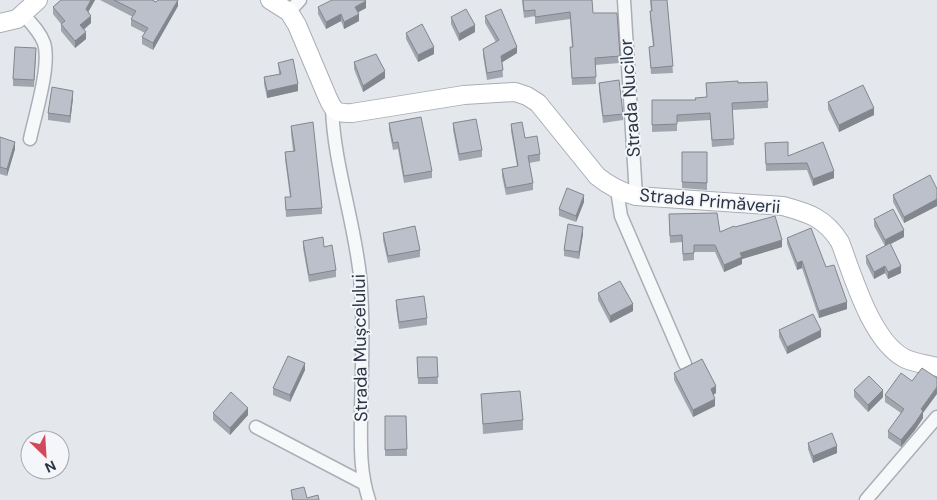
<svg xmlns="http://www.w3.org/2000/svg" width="937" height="500" font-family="'DM Sans',sans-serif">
	<rect width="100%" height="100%" fill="#e4e7ec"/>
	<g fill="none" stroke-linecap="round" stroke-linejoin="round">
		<defs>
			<path id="street" d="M 624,0 L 636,196
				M 289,12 L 300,0
				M 23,14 C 31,23 40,32 44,43 C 51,65 35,115 30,139
				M 332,108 C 334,165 354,219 360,276 C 364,321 362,365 361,410 C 361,441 359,470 369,500
				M 617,190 L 621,216 L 685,364
				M 256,427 L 363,483
				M 866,500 L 937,417"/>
			<path id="secondary" d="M 270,0 L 289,12 L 297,25 L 327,96 C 333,110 335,114 352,113 L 464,95 L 496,93 L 515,92 L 527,96 L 538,103 L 597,176 C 609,186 621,192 636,196 L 783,206 C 809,213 825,218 840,242 C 853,276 871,340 904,358 C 913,363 927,364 937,367
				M 0,23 L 17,19 L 38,0"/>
		</defs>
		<use href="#street" stroke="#a9aeb7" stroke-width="15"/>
		<use href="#secondary" stroke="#a9aeb7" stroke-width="20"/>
		<use href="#street" stroke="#f7f8fa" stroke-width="12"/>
		<use href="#secondary" stroke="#fff" stroke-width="18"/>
	</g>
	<path fill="#a1a5ae" d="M 61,0 L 95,0 L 88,12 L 91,23 L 84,30 L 86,39 L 75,48 L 61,31 L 61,24 L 53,14 L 53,7 Z
		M 100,0 L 152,0 L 156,2 L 178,6 L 153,50 L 142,44 L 142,37 L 145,33 L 131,26 L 131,19 L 133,17 Z
		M 522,0 L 592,0 L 593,13 L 620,56 L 620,63 L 595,65 L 596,84 L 572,85 L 570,54 L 570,47 L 572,47 L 570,19 L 535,24 L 535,16 L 524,18 Z
		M 650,0 L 667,0 L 673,73 L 651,74 L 649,47 L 653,46 L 650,18 L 650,11 L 651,11 Z
		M 318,7 L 366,8 L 358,12 L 359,21 L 344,29 L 341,21 L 326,29 L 318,14 Z
		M 485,16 L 517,53 L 502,62 L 503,77 L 487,80 L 483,55 L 483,49 L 496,42 L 485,23 Z
		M 451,17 L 475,32 L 459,41 L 451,24 Z
		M 406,33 L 434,54 L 418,62 L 406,39 Z
		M 36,55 L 34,87 L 13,86 L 13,79 Z
		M 354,62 L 385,78 L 363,92 L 354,69 Z
		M 278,63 L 298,91 L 267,98 L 264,84 L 264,77 L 279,74 Z
		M 767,82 L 768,108 L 732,110 L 734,145 L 712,147 L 710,120 L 677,122 L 677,131 L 652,132 L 652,100 L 696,100 L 707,97 L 706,83 Z
		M 599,83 L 623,114 L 623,120 L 603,123 L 599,90 Z
		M 73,98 L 70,123 L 48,120 L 48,113 Z
		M 828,102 L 874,115 L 839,132 L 828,109 Z
		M 389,123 L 432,171 L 432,178 L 404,183 L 398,149 L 393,150 L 389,130 Z
		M 453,123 L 482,150 L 482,157 L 459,161 L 453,130 Z
		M 511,124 L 540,154 L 540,161 L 529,163 L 533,183 L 533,190 L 506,195 L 502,176 L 502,169 L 517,166 L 511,131 Z
		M 291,126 L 322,208 L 322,214 L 286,217 L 285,197 L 290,197 L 285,159 L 285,152 L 293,151 L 291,133 Z
		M 0,137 L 15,149 L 7,176 L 0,174 Z
		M 823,142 L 834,178 L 813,186 L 807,170 L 766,171 L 765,143 L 788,156 Z
		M 682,152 L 707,152 L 707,190 L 682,188 Z
		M 937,189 L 937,206 L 904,223 L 893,202 L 893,195 Z
		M 584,202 L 576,222 L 559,216 L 559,209 Z
		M 669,214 L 720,232 L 735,227 L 782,247 L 742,259 L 742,264 L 724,272 L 715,252 L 694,252 L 694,260 L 683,261 L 682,242 L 670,243 Z
		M 874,219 L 904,237 L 890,244 L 901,273 L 888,279 L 885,273 L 874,279 L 866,263 L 866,256 L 885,246 L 874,226 Z
		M 383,233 L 420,250 L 420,257 L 388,263 L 383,240 Z
		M 583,234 L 579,259 L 564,256 L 564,250 Z
		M 787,238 L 826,267 L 847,309 L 819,318 L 802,268 L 797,270 L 787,244 Z
		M 303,241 L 324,247 L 336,270 L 336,277 L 309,282 L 303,248 Z
		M 598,293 L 633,311 L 610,323 L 598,300 Z
		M 396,300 L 427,318 L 427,325 L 399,329 L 396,307 Z
		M 779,330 L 821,337 L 787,354 L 779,337 Z
		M 417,357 L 437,357 L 438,384 L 418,384 Z
		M 305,370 L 290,402 L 273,395 L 273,388 Z
		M 674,373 L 716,393 L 713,395 L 715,406 L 693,417 L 674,380 Z
		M 854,390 L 883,397 L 868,412 L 854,397 Z
		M 481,394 L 523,420 L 523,430 L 483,434 Z
		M 885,395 L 923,413 L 923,418 L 915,430 L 901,447 L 888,438 L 888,431 L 901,413 L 885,402 Z
		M 213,413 L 248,415 L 230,435 L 213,420 Z
		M 385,416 L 406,416 L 407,456 L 385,456 Z
		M 808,443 L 837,453 L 813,463 L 808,449 Z
		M 291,490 L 307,498 L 319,500 L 292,500 Z"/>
	<path fill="#83868d" d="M 91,0 L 95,0 L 86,16 L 86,9 Z
		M 178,0 L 178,6 L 153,50 L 153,43 Z
		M 366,1 L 366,8 L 355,14 L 355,7 Z
		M 341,14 L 341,21 L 326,29 L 326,22 Z
		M 359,14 L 359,21 L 344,29 L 344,22 Z
		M 91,16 L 91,23 L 80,32 L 80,25 Z
		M 475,25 L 475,32 L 459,41 L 459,34 Z
		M 86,32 L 86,39 L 75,48 L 75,41 Z
		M 434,47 L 434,54 L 418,62 L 418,55 Z
		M 517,47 L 517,53 L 501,63 L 501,56 Z
		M 385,71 L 385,78 L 363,92 L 363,86 Z
		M 298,84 L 298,91 L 267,98 L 267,91 Z
		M 73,91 L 73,98 L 70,123 L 70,116 Z
		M 874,108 L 874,115 L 839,132 L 839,125 Z
		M 15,142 L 15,149 L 7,176 L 7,169 Z
		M 834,171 L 834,178 L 813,186 L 813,179 Z
		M 584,195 L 584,202 L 576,222 L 576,216 Z
		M 937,199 L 937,206 L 904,223 L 904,217 Z
		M 583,227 L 583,234 L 579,259 L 579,252 Z
		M 904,230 L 904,237 L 885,247 L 885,240 Z
		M 782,240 L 782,247 L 742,259 L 742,264 L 724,272 L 724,265 L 740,253 Z
		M 802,261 L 802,268 L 797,270 L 797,263 Z
		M 885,266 L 885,273 L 874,279 L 874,272 Z
		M 901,266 L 901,273 L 888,279 L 888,272 Z
		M 847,302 L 847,309 L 819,318 L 819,311 Z
		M 633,304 L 633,311 L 610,323 L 610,316 Z
		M 821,330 L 821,337 L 787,354 L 787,347 Z
		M 305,363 L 305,370 L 290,402 L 290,395 Z
		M 716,386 L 716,393 L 711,396 L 711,389 Z
		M 937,387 L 937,394 L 923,413 L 923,418 L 915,430 L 901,447 L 901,440 L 921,409 Z
		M 883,390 L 883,397 L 868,412 L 868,405 Z
		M 715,399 L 715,406 L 693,417 L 693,410 Z
		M 248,408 L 248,415 L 230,435 L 230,428 Z
		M 837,446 L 837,453 L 813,463 L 813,456 Z"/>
	<path fill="#bbc0ca" stroke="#83868d" d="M 61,0 L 91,0 L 86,9 L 91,16 L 80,25 L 86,32 L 75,41 L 61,24 L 65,21 L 53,7 Z
		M 114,0 L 152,0 L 156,2 L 158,0 L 178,0 L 153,43 L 142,37 L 148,28 L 131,19 L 136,11 Z
		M 332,0 L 365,0 L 366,1 L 355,7 L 359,14 L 344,22 L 341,14 L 326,22 L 318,7 Z
		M 523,0 L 592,0 L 593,13 L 617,13 L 620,56 L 595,58 L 596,77 L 572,78 L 570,47 L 573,47 L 570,12 L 535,17 L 535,10 L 524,11 Z
		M 651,0 L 667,0 L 673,66 L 651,68 L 649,47 L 654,46 L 650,11 L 652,11 Z
		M 466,9 L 475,25 L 459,34 L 451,17 Z
		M 501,9 L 517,47 L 501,56 L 503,70 L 487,73 L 483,49 L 499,40 L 485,16 Z
		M 422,24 L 434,47 L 418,55 L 406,33 Z
		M 15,47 L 36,48 L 34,80 L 13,79 Z
		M 376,54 L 385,71 L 363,86 L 354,62 Z
		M 293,59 L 298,84 L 267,91 L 264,77 L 281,74 L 278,63 Z
		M 619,80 L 623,114 L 603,116 L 599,83 Z
		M 738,81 L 738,83 L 767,82 L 768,101 L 732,103 L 734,139 L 712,140 L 710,113 L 677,115 L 677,124 L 652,125 L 652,100 L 696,100 L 695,98 L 707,97 L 706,83 Z
		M 863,85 L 874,108 L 839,125 L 828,102 Z
		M 52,87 L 73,91 L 70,116 L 48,113 Z
		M 421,117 L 432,171 L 404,176 L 398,142 L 393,143 L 389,123 Z
		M 476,119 L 482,150 L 459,154 L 453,123 Z
		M 313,122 L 322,208 L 286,210 L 285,197 L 291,197 L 285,152 L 295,151 L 291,126 Z
		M 522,122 L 525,138 L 537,136 L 540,154 L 528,156 L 533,183 L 506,188 L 502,169 L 518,166 L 511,124 Z
		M 0,137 L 15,142 L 7,169 L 0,167 Z
		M 788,142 L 788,156 L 823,142 L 834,171 L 813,179 L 807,163 L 766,164 L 765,143 Z
		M 682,152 L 707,152 L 707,183 L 682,182 Z
		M 930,175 L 937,189 L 937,199 L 904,217 L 893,195 Z
		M 567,188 L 584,195 L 576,216 L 559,209 Z
		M 893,209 L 904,230 L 885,240 L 874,219 Z
		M 717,213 L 720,232 L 734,226 L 735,227 L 775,216 L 782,240 L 740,253 L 742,257 L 724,265 L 715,245 L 694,245 L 694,253 L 683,254 L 682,235 L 670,236 L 669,214 Z
		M 568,224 L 583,227 L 579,252 L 564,250 Z
		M 415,226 L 420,250 L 388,256 L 383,233 Z
		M 811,228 L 826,267 L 834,265 L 847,302 L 819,311 L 802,261 L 797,263 L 787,238 Z
		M 323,237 L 324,247 L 332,245 L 336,270 L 309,275 L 303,241 Z
		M 890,243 L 901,266 L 888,272 L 885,266 L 874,272 L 866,256 Z
		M 620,281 L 633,304 L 610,316 L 598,293 Z
		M 424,296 L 427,318 L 399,322 L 396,300 Z
		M 813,314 L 821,330 L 787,347 L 779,330 Z
		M 288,356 L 305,363 L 290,395 L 273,388 Z
		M 417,357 L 437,357 L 438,377 L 418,378 Z
		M 702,359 L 716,386 L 711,389 L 715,399 L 693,410 L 674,373 Z
		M 922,368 L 937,378 L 937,387 L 921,409 L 923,411 L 915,423 L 901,440 L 888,431 L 904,409 L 885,395 L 901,373 L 912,381 Z
		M 869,376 L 883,390 L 868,405 L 854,390 Z
		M 520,391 L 523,420 L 483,424 L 481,394 Z
		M 231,392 L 248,408 L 230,428 L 213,413 Z
		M 385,416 L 406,416 L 407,449 L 385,450 Z
		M 832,433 L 837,446 L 813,456 L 808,443 Z
		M 304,487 L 307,498 L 318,495 L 319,500 L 293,500 L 291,490 Z"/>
	<g text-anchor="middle" stroke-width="4" stroke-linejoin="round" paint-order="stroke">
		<g font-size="18" fill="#2b3445" stroke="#f4f6f9">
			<text transform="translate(630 98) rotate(-94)" y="6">Strada Nucilor</text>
			<text transform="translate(710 201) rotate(5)" y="6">Strada Primăverii</text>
			<text transform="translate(360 348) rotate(-91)" y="6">Strada Mușcelului</text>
		</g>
	</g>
	<g transform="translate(45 455) rotate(155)"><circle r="24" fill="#f4f6f9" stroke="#a4a8b1"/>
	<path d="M0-4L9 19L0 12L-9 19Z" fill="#d1495b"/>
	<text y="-8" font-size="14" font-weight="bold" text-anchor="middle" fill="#2b3445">N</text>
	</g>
</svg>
